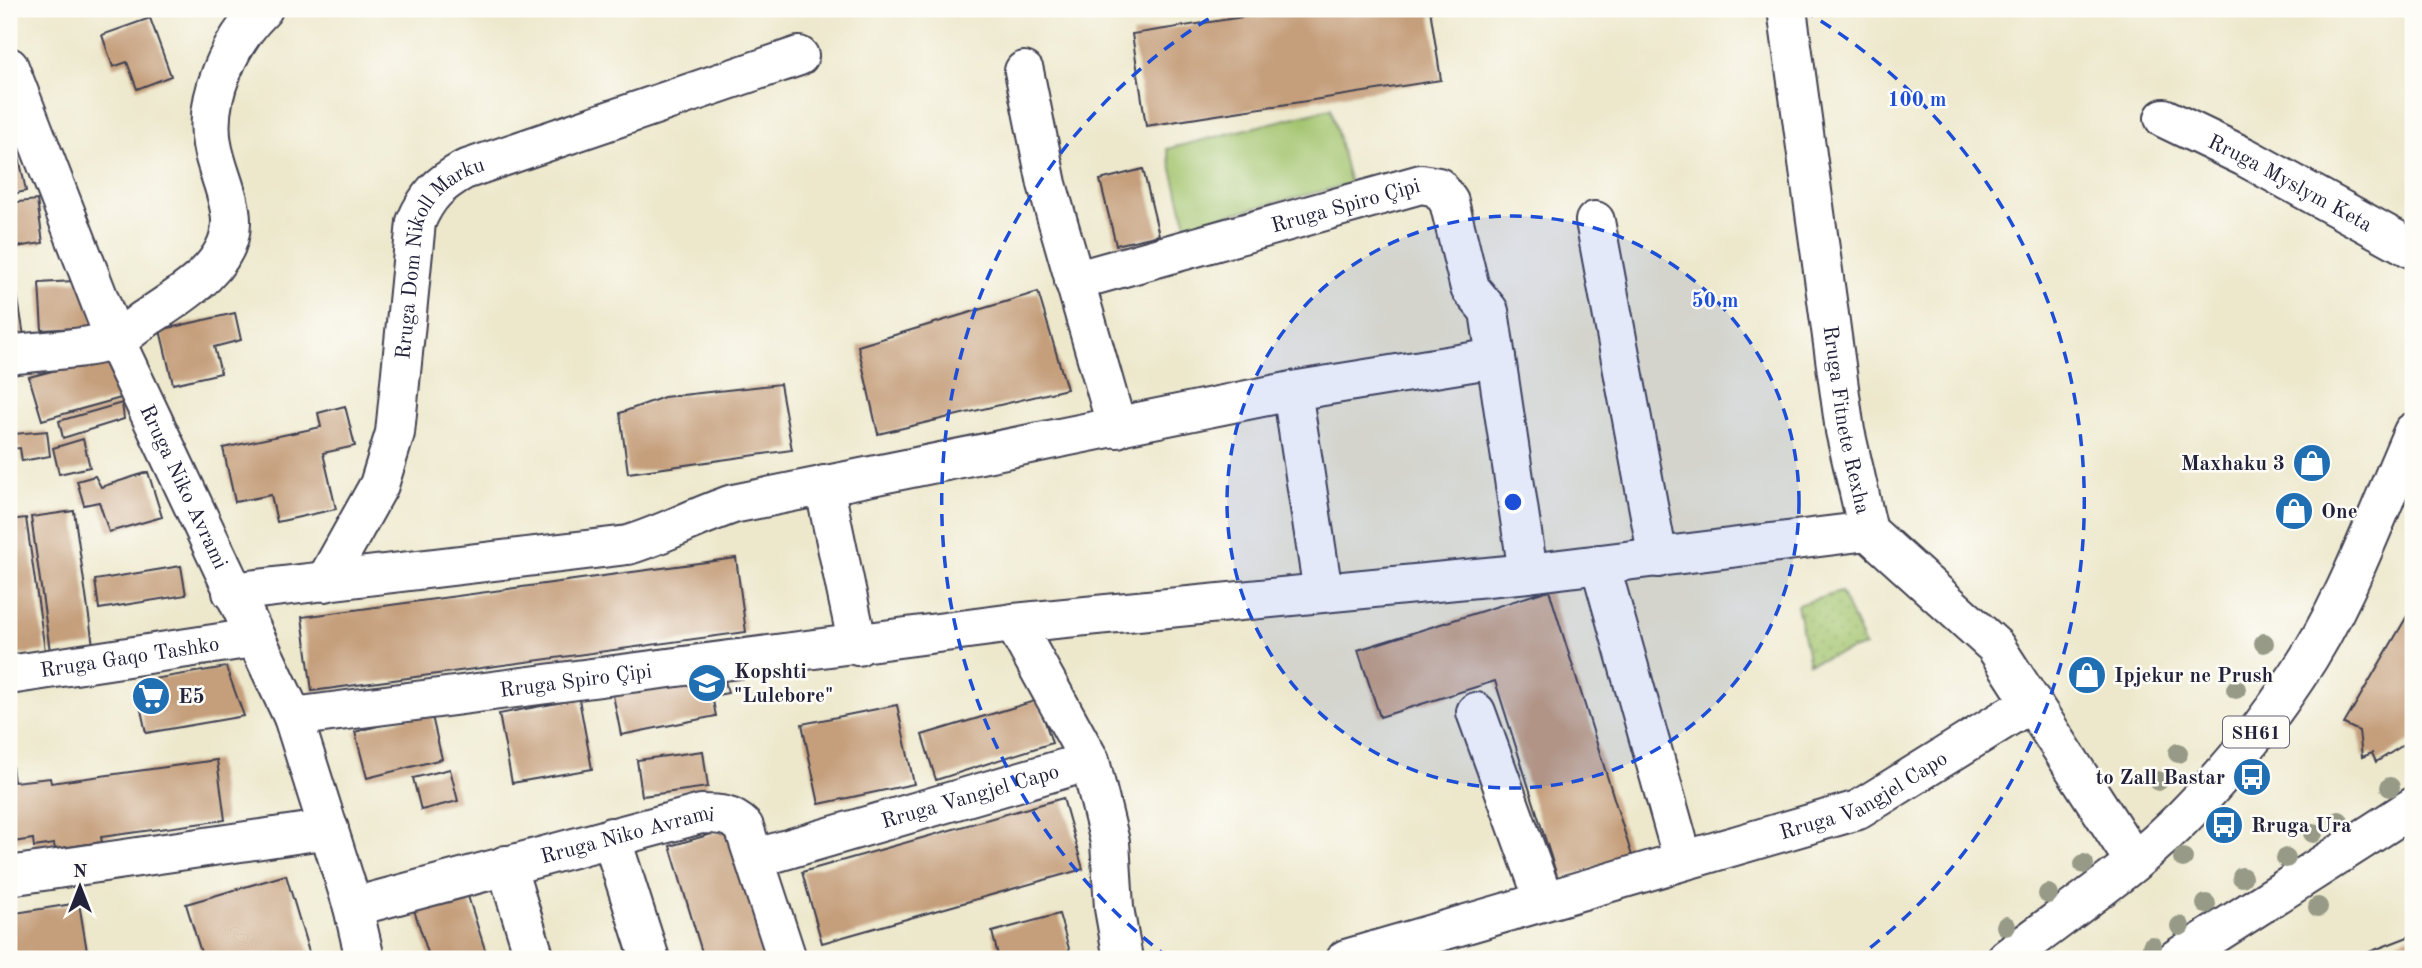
<svg xmlns="http://www.w3.org/2000/svg" width="2422" height="968" font-family="'Old Standard TT',serif">
	<defs>
		<pattern id="park-dots" width="8" height="8" patternUnits="userSpaceOnUse" patternTransform="scale(1.75)"><rect width="8" height="8" fill="#a1c36c"/><path d="M2 2h.1M6 6h.1" fill="none" stroke="#8aa75e" stroke-width="1.8" stroke-linecap="round"/></pattern>
	</defs>
	<rect width="100%" height="100%" fill="#fdfcf7"/>
	<filter id="ink" filterUnits="userSpaceOnUse"><feTurbulence type="fractalNoise" baseFrequency=".0143" numOctaves="2"/><feDisplacementMap in="SourceGraphic" scale="14" xChannelSelector="R" yChannelSelector="G"/><feConvolveMatrix kernelMatrix="1 2 1 2 8 2 1 2 1" color-interpolation-filters="sRGB"/></filter>
	<filter id="wash" filterUnits="userSpaceOnUse"><feTurbulence type="fractalNoise" baseFrequency=".00686" numOctaves="4" result="noise"/><feDisplacementMap in="SourceGraphic" scale="28" xChannelSelector="R" yChannelSelector="G"/><feGaussianBlur stdDeviation="1.57" result="paint"/><feColorMatrix in="noise" values="0 0 0 0 0 0 0 0 0 0 0 0 0 0 0 0 0 1.4 0 .05"/><feComposite in="paint" operator="in"/></filter>
	<g filter="url(#wash)">
		<rect width="100%" height="100%" fill="#ede8cc"/>
		<path fill="#a1c36c" stroke="#627254" stroke-width="2" d="M 1331,108 L 1350,184 L 1186,225 L 1167,149 Z"/>
		<path fill="url(#park-dots)" stroke="#627254" stroke-width="2" d="M 1841,592 L 1865,646 L 1809,663 L 1797,605 Z"/>
		<g id="blocks">
			<path fill="#c59f7c" d="M 1294,9 L 1430,9 L 1441,80 L 1146,126 L 1132,34 Z
				M 150,18 L 171,76 L 137,89 L 127,62 L 113,67 L 102,35 Z
				M 17,147 L 26,191 L 9,195 L 9,149 Z
				M 1143,169 L 1159,235 L 1116,245 L 1100,180 Z
				M 37,200 L 43,243 L 9,248 L 9,203 Z
				M 91,280 L 93,327 L 42,330 L 39,283 Z
				M 15,281 L 24,336 L 9,338 L 9,282 Z
				M 1038,292 L 1067,389 L 878,434 L 858,346 Z
				M 235,313 L 241,340 L 214,347 L 221,373 L 173,384 L 160,330 Z
				M 111,356 L 128,396 L 42,420 L 29,377 Z
				M 780,384 L 792,450 L 628,473 L 620,413 L 664,397 Z
				M 122,403 L 124,419 L 63,438 L 59,421 Z
				M 345,406 L 355,446 L 323,453 L 336,509 L 277,522 L 271,495 L 235,502 L 223,448 L 321,427 L 318,413 Z
				M 9,425 L 13,425 L 14,434 L 47,431 L 50,456 L 22,461 L 20,448 L 9,449 Z
				M 83,439 L 90,467 L 59,474 L 53,448 Z
				M 148,472 L 162,517 L 109,532 L 99,502 L 84,505 L 77,481 L 95,476 L 101,487 Z
				M 74,511 L 93,645 L 50,651 L 31,517 Z
				M 26,518 L 45,651 L 9,656 L 9,520 Z
				M 736,558 L 746,632 L 312,691 L 302,617 Z
				M 181,566 L 186,595 L 99,609 L 95,580 Z
				M 1549,590 L 1632,856 L 1558,879 L 1495,681 L 1380,717 L 1358,650 Z
				M 2413,606 L 2413,739 L 2376,762 L 2372,753 L 2362,757 L 2359,731 L 2344,724 Z
				M 226,667 L 244,716 L 146,733 L 135,682 Z
				M 723,672 L 728,693 L 712,696 L 716,716 L 621,735 L 613,695 Z
				M 579,699 L 592,769 L 512,783 L 499,714 Z
				M 1038,700 L 1052,743 L 936,780 L 922,735 Z
				M 897,705 L 914,784 L 819,804 L 802,724 Z
				M 431,712 L 442,759 L 367,778 L 355,732 Z
				M 703,751 L 708,787 L 642,796 L 637,760 Z
				M 217,760 L 225,820 L 101,837 L 102,842 L 55,849 L 54,844 L 34,847 L 33,839 L 13,842 L 13,837 L 9,837 L 9,767 L 12,766 L 14,782 L 50,778 L 51,783 Z
				M 450,769 L 458,801 L 421,810 L 413,778 Z
				M 1063,798 L 1083,869 L 822,943 L 802,872 Z
				M 729,829 L 768,959 L 704,959 L 670,846 Z
				M 286,875 L 311,959 L 203,959 L 186,904 Z
				M 467,893 L 488,959 L 430,959 L 414,910 Z
				M 79,903 L 87,951 L 76,953 L 77,959 L 9,959 L 9,914 Z
				M 1059,914 L 1072,959 L 999,959 L 992,932 Z
				M 2413,935 L 2413,959 L 2351,959 Z"/>
		</g>
	</g>
	<g filter="url(#ink)">
		<use href="#blocks" fill-opacity="0" stroke="#404051" stroke-width="2"/>
		<g fill="none" stroke-linecap="round" stroke-linejoin="round">
			<defs>
				<g id="minor">
					<path id="s1" d="M 1787,9 L 1845,431 L 1868,531 L 1995,646 L 2134,861"/>
					<path id="s2" d="M 9,67 L 115,340 L 293,717 L 353,907 L 365,959"/>
					<path d="M 1024,71 L 1047,184 L 1117,428"/>
					<path id="s3" d="M 2164,118 L 2245,157 L 2413,249"/>
					<path d="M 1595,221 L 1658,558"/>
					<path id="s4" d="M 1074,281 L 1421,184 L 1438,187 L 1449,202 L 1470,288 L 1489,311 L 1528,573"/>
					<path d="M 9,355 C 36,351 92,349 115,340 C 125,336 136,325 145,319 C 178,297 231,268 231,222 C 231,196 216,170 212,144 C 204,97 230,41 263,9"/>
					<path d="M 1292,391 L 1323,592"/>
					<path d="M 824,485 L 858,646"/>
					<path d="M 1600,564 L 1683,860"/>
					<path id="s5" d="M 325,582 L 379,485 L 395,433 L 416,222 C 427,196 439,184 464,170 L 799,56"/>
					<path d="M 232,592 L 628,545 C 664,534 697,516 733,504 L 1292,391 L 1496,358"/>
					<path d="M 1014,623 L 1090,761 L 1110,842 L 1114,908 L 1123,959"/>
					<path id="s6" d="M 9,675 L 253,638"/>
					<path d="M 1476,712 L 1544,900"/>
					<path id="s7" d="M 293,717 L 1014,623 L 1528,573 L 1868,531"/>
					<path d="M 611,837 L 650,959"/>
					<path id="s8" d="M 757,858 L 1090,761"/>
					<path d="M 506,865 L 535,959"/>
					<path d="M 9,876 L 329,829"/>
					<path id="s9" d="M 353,907 L 701,814 C 719,814 731,814 744,827 L 787,959"/>
					<path id="s10" d="M 1346,959 L 1858,810 L 2032,702"/>
				</g>
				<path id="major" d="M 2006,959 C 2048,927 2092,896 2133,863 C 2196,811 2252,744 2297,676 C 2347,602 2377,513 2413,432
					M 2176,959 L 2413,807"/>
			</defs>
			<use href="#minor" stroke="#404051" stroke-width="42"/>
			<use href="#major" stroke="#404051" stroke-width="42"/>
			<use href="#minor" stroke="#fff" stroke-width="38"/>
			<use href="#major" stroke="#fff" stroke-width="38"/>
		</g>
		<g fill="#969a86">
			<circle cx="2264" cy="643" r="10"/>
			<circle cx="2236" cy="689" r="10"/>
			<circle cx="2178" cy="753" r="10"/>
			<circle cx="2158" cy="781" r="10"/>
			<circle cx="2390" cy="787" r="10"/>
			<circle cx="2339" cy="821" r="10"/>
			<circle cx="2313" cy="833" r="10"/>
			<circle cx="2183" cy="858" r="10"/>
			<circle cx="2286" cy="858" r="10"/>
			<circle cx="2084" cy="864" r="10"/>
			<circle cx="2242" cy="877" r="10"/>
			<circle cx="2048" cy="894" r="10"/>
			<circle cx="2206" cy="904" r="10"/>
			<circle cx="2318" cy="907" r="10"/>
			<circle cx="2006" cy="926" r="10"/>
			<circle cx="2180" cy="926" r="10"/>
			<circle cx="2152" cy="946" r="10"/>
		</g>
	</g>
	<circle cx="1513" cy="502" r="286" fill="#1d4ed8" fill-opacity=".12"/>
	<g fill="none" stroke="#1d4ed8" stroke-width="3.5" stroke-dasharray="12 9">
		<circle cx="1513" cy="502" r="286"/>
		<path d="M1169 958A571 571 0 0 1 1223 10M1803 10A571 571 0 0 1 1857 958"/>
	</g>
	<defs>
		<symbol id="shop-disc" viewBox="-11 -11 22 22"><circle r="9.5" fill="#1f6fb2" stroke="#fdfcf7"/><path d="M-5-2.5h2.3a2.7 3.5 0 0 1 5.4 0H5L5.5 6h-11ZM-1.5-2.5h3a1.5 2.3 0 0 0-3 0Z" fill="#fff"/></symbol>
		<symbol id="school-disc" viewBox="-11 -11 22 22"><circle r="9.5" fill="#1f6fb2" stroke="#fdfcf7"/><path d="M0-5L7-2L0 1L-7-2ZM-4 1L0 2.5L4 1V4Q0 6-4 4Z" fill="#fff"/></symbol>
		<symbol id="supermarket-disc" viewBox="-11 -11 22 22"><circle r="9.5" fill="#1f6fb2" stroke="#fdfcf7"/><path d="M-6-5.5h2.5l.6 2H6L4.5 2H-2.5L-4.4-4H-6ZM-1.5 3.2a1.3 1.3 0 1 0 .1 0ZM3 3.2a1.3 1.3 0 1 0 .1 0Z" fill="#fff"/></symbol>
		<symbol id="bus-disc" viewBox="-11 -11 22 22"><circle r="9.5" fill="#1f6fb2" stroke="#fdfcf7"/><path d="M-5-6H5V4H4V6H2V4H-2V6H-4V4H-5ZM-3.5-4V0h7V-4ZM-3.5 1.2v1.5H-2V1.2ZM2 1.2v1.5H3.5V1.2Z" fill="#fff"/></symbol>
	</defs>
	<g fill-rule="evenodd">
		<use href="#shop-disc" x="2290" y="441" width="44" height="44"/>
		<use href="#shop-disc" x="2272" y="489" width="44" height="44"/>
		<use href="#shop-disc" x="2065" y="653" width="44" height="44"/>
		<use href="#school-disc" x="685" y="661" width="44" height="44"/>
		<use href="#supermarket-disc" x="129" y="674" width="44" height="44"/>
		<use href="#bus-disc" x="2230" y="755" width="44" height="44"/>
		<use href="#bus-disc" x="2202" y="803" width="44" height="44"/>
	</g>
	<g text-anchor="middle" stroke-width="5" stroke-linejoin="round" paint-order="stroke">
		<rect fill="#fdfcf7" stroke="#646373" stroke-width="2" x="2223" y="716.5" width="66" height="31" rx="5"/>
		<g font-size="19" font-weight="bold" fill="#22223b">
			<text x="2256" y="739">SH61</text>
		</g>
		<g font-size="21" fill="#22223b" stroke="#fdfcf7">
			<text dy="7" stroke="none"><textPath href="#s3" startOffset="142">Rruga Myslym Keta</textPath></text>
			<text dy="7" stroke="none"><textPath href="#s4" startOffset="282">Rruga Spiro Çipi</textPath></text>
			<text dy="7" stroke="none"><textPath href="#s5" startOffset="355">Rruga Dom Nikoll Marku</textPath></text>
			<text dy="7" stroke="none"><textPath href="#s1" startOffset="415">Rruga Fitnete Rexha</textPath></text>
			<text dy="7" stroke="none"><textPath href="#s2" startOffset="455">Rruga Niko Avrami</textPath></text>
			<text dy="7" stroke="none"><textPath href="#s6" startOffset="122">Rruga Gaqo Tashko</textPath></text>
			<text dy="7" stroke="none"><textPath href="#s7" startOffset="285">Rruga Spiro Çipi</textPath></text>
			<text dy="7" stroke="none"><textPath href="#s10" startOffset="544">Rruga Vangjel Capo</textPath></text>
			<text dy="7" stroke="none"><textPath href="#s8" startOffset="222">Rruga Vangjel Capo</textPath></text>
			<text dy="7" stroke="none"><textPath href="#s9" startOffset="284">Rruga Niko Avrami</textPath></text>
		</g>
		<g font-size="21" font-weight="bold" fill="#22223b" stroke="#fdfcf7" text-anchor="start">
			<text x="2285" y="470" text-anchor="end">Maxhaku 3</text>
			<text x="2321" y="518">One</text>
			<text x="734" y="678">Kopshti<tspan x="734" dy="24">"Lulebore"</tspan></text>
			<text x="2114" y="682">Ipjekur ne Prush</text>
			<text x="178" y="703">E5</text>
			<text x="2225" y="784" text-anchor="end">to Zall Bastar</text>
			<text x="2251" y="832">Rruga Ura</text>
		</g>
	</g>
	<circle cx="1513" cy="502" r="10" fill="#1d4ed8" stroke="#fdfcf7" stroke-width="3.5"/>
	<g font-size="21" text-anchor="middle" font-weight="bold" fill="#1d4ed8" stroke="#fdfcf7" stroke-width="5" stroke-linejoin="round" paint-order="stroke">
		<text x="1917" y="106">100 m</text>
		<text x="1715" y="307">50 m</text>
	</g>
	<rect width="2422" height="968" fill="none" stroke="#fdfcf7" stroke-width="35"/>
	<g transform="translate(80 887)" stroke="#fdfcf7" stroke-width="5" paint-order="stroke">
	<path d="M0-5L12 26L0 18L-12 26Z" fill="#22223b"/>
	<text y="-10" font-size="19" font-weight="bold" text-anchor="middle" fill="#22223b">N</text>
	</g>
</svg>
